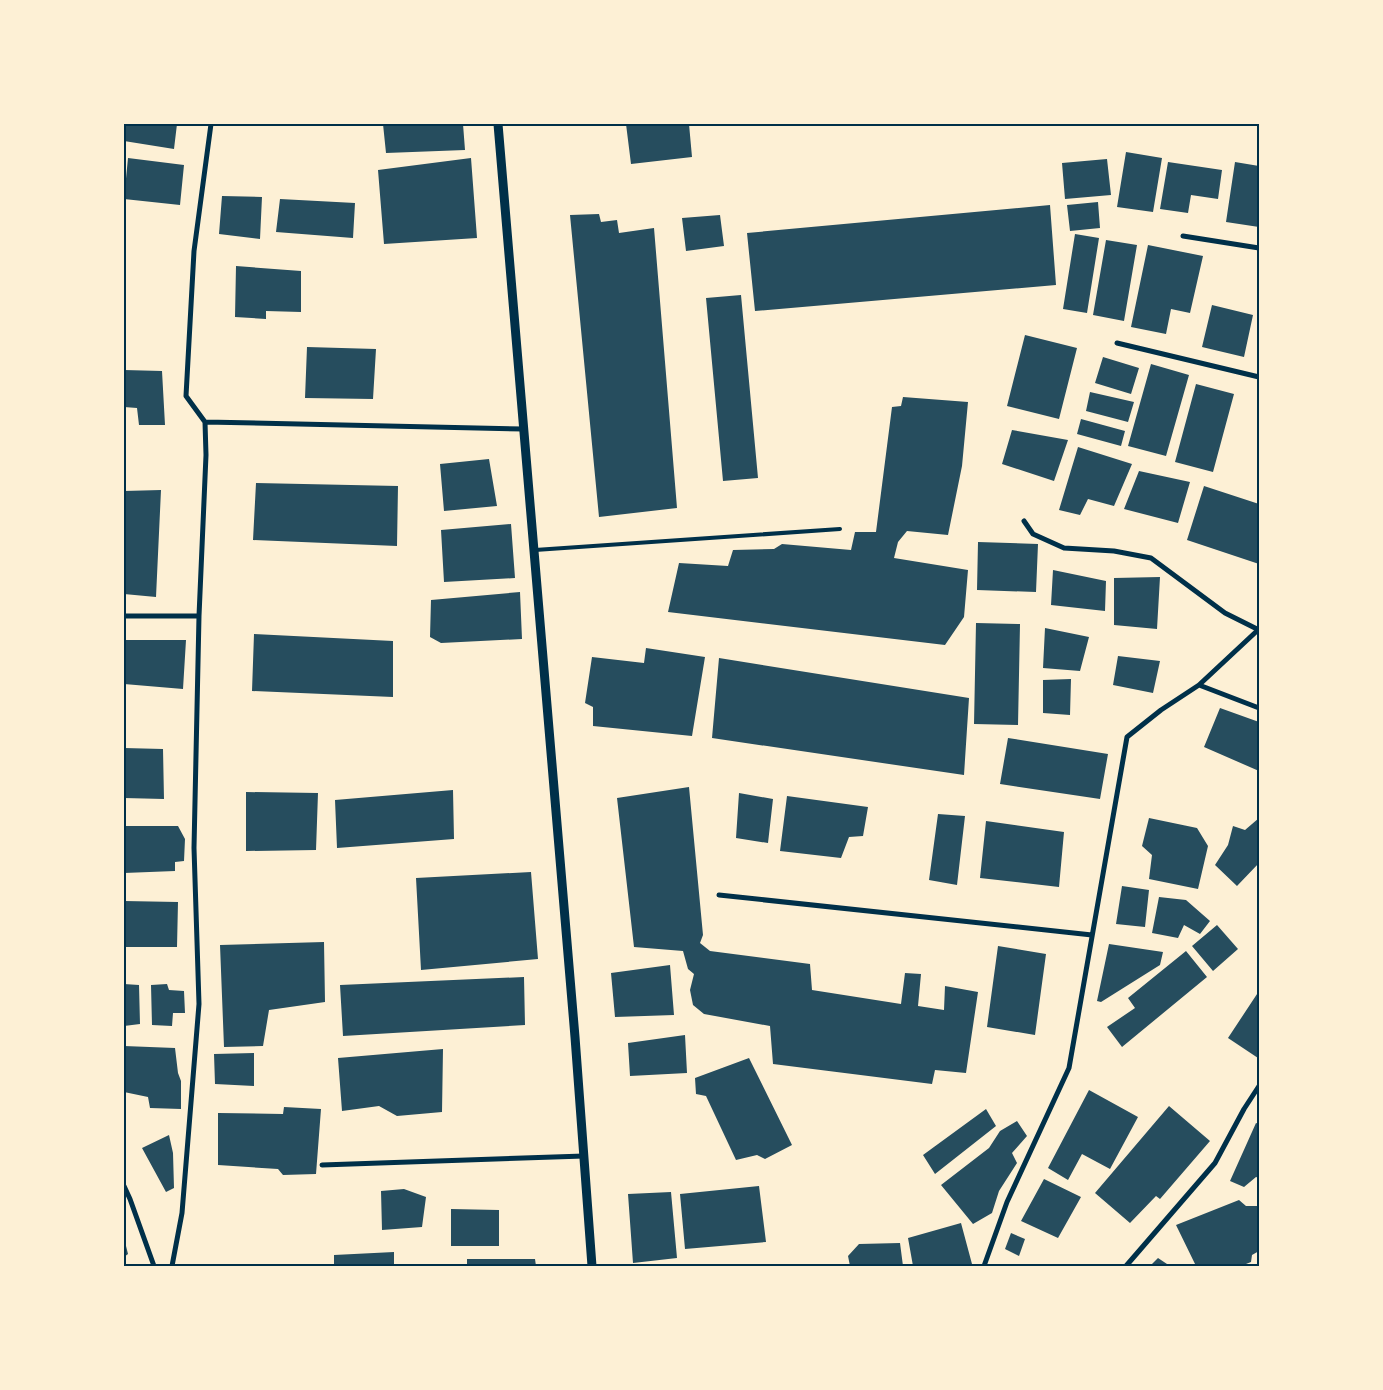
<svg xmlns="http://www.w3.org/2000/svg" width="1383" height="1390" font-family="Manrope,sans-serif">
	<rect width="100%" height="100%" fill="#fdf0d5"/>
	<path fill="#264d5e" d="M 124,124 L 177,124 L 174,149 L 124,141 Z
		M 383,124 L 463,124 L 465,150 L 386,153 Z
		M 626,124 L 689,124 L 692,157 L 631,164 Z
		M 1126,152 L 1162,158 L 1153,212 L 1117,207 Z
		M 128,158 L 184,165 L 180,205 L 124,199 Z
		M 471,158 L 477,238 L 384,244 L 378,170 Z
		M 1107,159 L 1111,195 L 1065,199 L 1062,163 Z
		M 1168,162 L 1222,170 L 1218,199 L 1191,195 L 1188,213 L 1160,209 Z
		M 1235,162 L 1259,166 L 1259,227 L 1226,222 Z
		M 222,196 L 262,197 L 260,239 L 219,234 Z
		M 280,199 L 355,203 L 353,238 L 276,232 Z
		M 1098,202 L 1100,228 L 1070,231 L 1067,205 Z
		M 1050,205 L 1056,285 L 755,311 L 747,233 Z
		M 599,214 L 601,222 L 617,220 L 619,233 L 654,228 L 677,508 L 599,517 L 570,215 Z
		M 720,215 L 724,246 L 686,251 L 682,218 Z
		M 1075,234 L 1099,238 L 1087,313 L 1063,309 Z
		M 1106,240 L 1137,245 L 1124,321 L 1093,315 Z
		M 1148,245 L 1203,256 L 1190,313 L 1171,309 L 1166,334 L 1131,327 Z
		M 236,266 L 301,271 L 301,312 L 266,311 L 266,319 L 235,317 Z
		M 741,295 L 758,478 L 723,481 L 706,298 Z
		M 1212,305 L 1253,315 L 1244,357 L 1202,347 Z
		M 1025,335 L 1077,348 L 1059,419 L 1007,406 Z
		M 307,347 L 376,349 L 373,399 L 305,398 Z
		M 1103,357 L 1139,368 L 1131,394 L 1095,383 Z
		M 1151,364 L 1189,375 L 1166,456 L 1128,446 Z
		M 124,370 L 162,371 L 165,425 L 139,425 L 137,408 L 124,407 Z
		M 1196,384 L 1234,394 L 1213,472 L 1175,462 Z
		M 1090,392 L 1134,402 L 1128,422 L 1086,411 Z
		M 903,397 L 968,402 L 962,466 L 948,535 L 907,531 L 898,542 L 894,558 L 968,570 L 964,617 L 945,645 L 668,612 L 679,563 L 728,566 L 733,550 L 774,549 L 782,544 L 851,550 L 855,532 L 876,532 L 892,407 L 901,406 Z
		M 1081,419 L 1125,431 L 1121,446 L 1077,434 Z
		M 1012,430 L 1068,440 L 1054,481 L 1002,464 Z
		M 1078,447 L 1132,464 L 1114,506 L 1088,499 L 1080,515 L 1059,510 Z
		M 489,459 L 497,506 L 444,511 L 440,464 Z
		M 1139,471 L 1190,482 L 1178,523 L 1124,509 Z
		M 256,483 L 398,486 L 397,546 L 253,540 Z
		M 1204,486 L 1259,504 L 1259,564 L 1187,540 Z
		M 161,490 L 156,597 L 124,594 L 124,491 Z
		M 511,524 L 515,578 L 444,582 L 441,530 Z
		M 978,542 L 1038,544 L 1036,592 L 977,590 Z
		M 1053,570 L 1106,581 L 1105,611 L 1051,605 Z
		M 1160,577 L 1157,629 L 1114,625 L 1114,578 Z
		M 520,592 L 522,639 L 441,643 L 430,637 L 431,600 Z
		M 976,623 L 1020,624 L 1018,725 L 974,724 Z
		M 1045,628 L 1089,637 L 1080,671 L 1043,668 Z
		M 254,634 L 393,641 L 393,697 L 252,691 Z
		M 124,640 L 186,640 L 183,689 L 124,684 Z
		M 646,648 L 705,657 L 692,736 L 593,726 L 593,707 L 585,703 L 592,657 L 644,663 Z
		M 1118,656 L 1160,661 L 1153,693 L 1113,685 Z
		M 719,658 L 969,698 L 964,775 L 712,738 Z
		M 1071,679 L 1070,715 L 1043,713 L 1043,680 Z
		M 1220,708 L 1259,722 L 1259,771 L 1204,747 Z
		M 1008,738 L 1108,754 L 1100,799 L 1000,784 Z
		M 124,748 L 163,749 L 164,799 L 124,798 Z
		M 689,787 L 703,935 L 700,943 L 710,951 L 810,964 L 812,990 L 901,1004 L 905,973 L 921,974 L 918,1006 L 944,1010 L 945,986 L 978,992 L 966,1073 L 935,1070 L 932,1084 L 773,1064 L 770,1026 L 704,1014 L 693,1005 L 690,990 L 694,974 L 688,969 L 683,951 L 634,947 L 617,798 Z
		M 453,790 L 454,839 L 337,848 L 335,800 Z
		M 246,792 L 318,793 L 316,850 L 246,851 Z
		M 739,793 L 773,799 L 768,843 L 736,838 Z
		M 787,796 L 868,807 L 863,836 L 849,837 L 841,858 L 780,851 Z
		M 938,814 L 965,816 L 957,885 L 929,880 Z
		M 1149,818 L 1197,828 L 1208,846 L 1198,889 L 1149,879 L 1152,855 L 1142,846 Z
		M 1259,818 L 1259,863 L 1237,886 L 1215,865 L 1228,845 L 1233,826 L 1245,830 Z
		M 986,821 L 1064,832 L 1059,887 L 980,878 Z
		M 124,826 L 178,826 L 185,839 L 184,861 L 175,862 L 175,871 L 124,873 Z
		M 531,872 L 538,959 L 421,970 L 416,878 Z
		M 1122,886 L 1149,890 L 1145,927 L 1116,924 Z
		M 1159,897 L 1186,900 L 1210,921 L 1200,934 L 1184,925 L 1178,938 L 1152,933 Z
		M 124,901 L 178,902 L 177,947 L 124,947 Z
		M 1217,925 L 1238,949 L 1213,971 L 1192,946 Z
		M 324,942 L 325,1002 L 269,1010 L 263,1046 L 224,1047 L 220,945 Z
		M 1109,944 L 1163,952 L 1160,965 L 1101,1002 L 1097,1001 Z
		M 998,946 L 1046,954 L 1035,1035 L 987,1027 Z
		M 1186,951 L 1207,977 L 1122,1047 L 1107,1027 L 1135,1008 L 1128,998 Z
		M 670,965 L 674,1015 L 615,1017 L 611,973 Z
		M 524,977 L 525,1025 L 343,1036 L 340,985 Z
		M 124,984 L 139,985 L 140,1024 L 124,1026 Z
		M 167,984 L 169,990 L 184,991 L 185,1013 L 173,1013 L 172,1026 L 152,1025 L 151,985 Z
		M 1259,991 L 1259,1057 L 1258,1058 L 1228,1038 Z
		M 685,1035 L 687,1073 L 630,1076 L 628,1043 Z
		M 124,1046 L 175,1048 L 178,1073 L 181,1081 L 181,1109 L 150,1108 L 148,1097 L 124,1092 Z
		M 443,1049 L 442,1112 L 397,1116 L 379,1106 L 342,1111 L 338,1058 Z
		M 254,1053 L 254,1086 L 215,1084 L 214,1054 Z
		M 749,1058 L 792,1145 L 765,1159 L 757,1155 L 736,1160 L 706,1096 L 696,1094 L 695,1078 Z
		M 1089,1090 L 1138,1117 L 1110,1169 L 1082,1154 L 1068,1180 L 1048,1168 Z
		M 1169,1106 L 1210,1141 L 1160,1199 L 1156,1196 L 1130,1223 L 1095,1193 Z
		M 284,1107 L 321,1109 L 316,1174 L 283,1175 L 278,1169 L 218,1165 L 218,1113 L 283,1114 Z
		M 986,1109 L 996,1126 L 935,1174 L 923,1155 Z
		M 1017,1121 L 1027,1136 L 1012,1153 L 1017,1163 L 999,1191 L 992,1213 L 973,1224 L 941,1185 L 989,1148 L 1000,1131 Z
		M 1256,1123 L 1259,1124 L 1259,1178 L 1256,1177 L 1244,1187 L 1230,1181 Z
		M 169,1135 L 173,1153 L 174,1188 L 166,1192 L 142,1148 Z
		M 1044,1179 L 1081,1197 L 1058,1238 L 1021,1221 Z
		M 759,1186 L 766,1242 L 685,1249 L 680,1194 Z
		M 404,1189 L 426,1197 L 422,1227 L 382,1230 L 381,1191 Z
		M 671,1192 L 677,1258 L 633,1263 L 628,1194 Z
		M 1239,1200 L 1246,1206 L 1258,1206 L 1259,1210 L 1259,1251 L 1252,1255 L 1251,1262 L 1241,1266 L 1196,1266 L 1176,1225 Z
		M 451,1209 L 499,1210 L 499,1246 L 451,1246 Z
		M 961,1223 L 972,1264 L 966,1266 L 913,1266 L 908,1238 Z
		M 1011,1233 L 1025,1239 L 1019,1256 L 1005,1249 Z
		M 124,1238 L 128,1254 L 124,1257 Z
		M 900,1243 L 903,1266 L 850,1266 L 848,1256 L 859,1244 Z
		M 394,1252 L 394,1266 L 334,1266 L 334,1255 Z
		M 1158,1258 L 1170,1266 L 1150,1266 Z
		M 467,1259 L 535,1259 L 536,1266 L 467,1266 Z"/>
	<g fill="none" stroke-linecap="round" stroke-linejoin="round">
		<path stroke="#003049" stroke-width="4" d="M 535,550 L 840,529"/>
		<path stroke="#003049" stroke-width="5" d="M 1183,236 L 1259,248
			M 1117,343 L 1259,377
			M 205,422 L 524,429
			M 1024,521 L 1033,534 L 1064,548 L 1114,551 L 1151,558 L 1225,613 L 1259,630
			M 124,616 L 199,616
			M 1199,685 L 1259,708
			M 719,895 L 1092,935
			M 322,1165 L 584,1156
			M 124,1186 L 130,1199 L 154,1266
			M 172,1266 L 182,1213 L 199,1004 L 194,848 L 199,616 L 206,455 L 205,422 L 186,396 L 194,251 L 211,124
			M 984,1266 L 1007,1202 L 1069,1068 L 1127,737 L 1161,710 L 1199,685 L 1259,629
			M 1126,1266 L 1215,1163 L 1244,1109 L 1259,1086"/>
		<path stroke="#003049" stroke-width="9" d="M 498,124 L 575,1037 L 592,1266"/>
	</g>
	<rect width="1383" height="1390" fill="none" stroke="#fdf0d5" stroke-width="250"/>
	<rect x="125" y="125" width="1133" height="1140" fill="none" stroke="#003049" stroke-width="2"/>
</svg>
